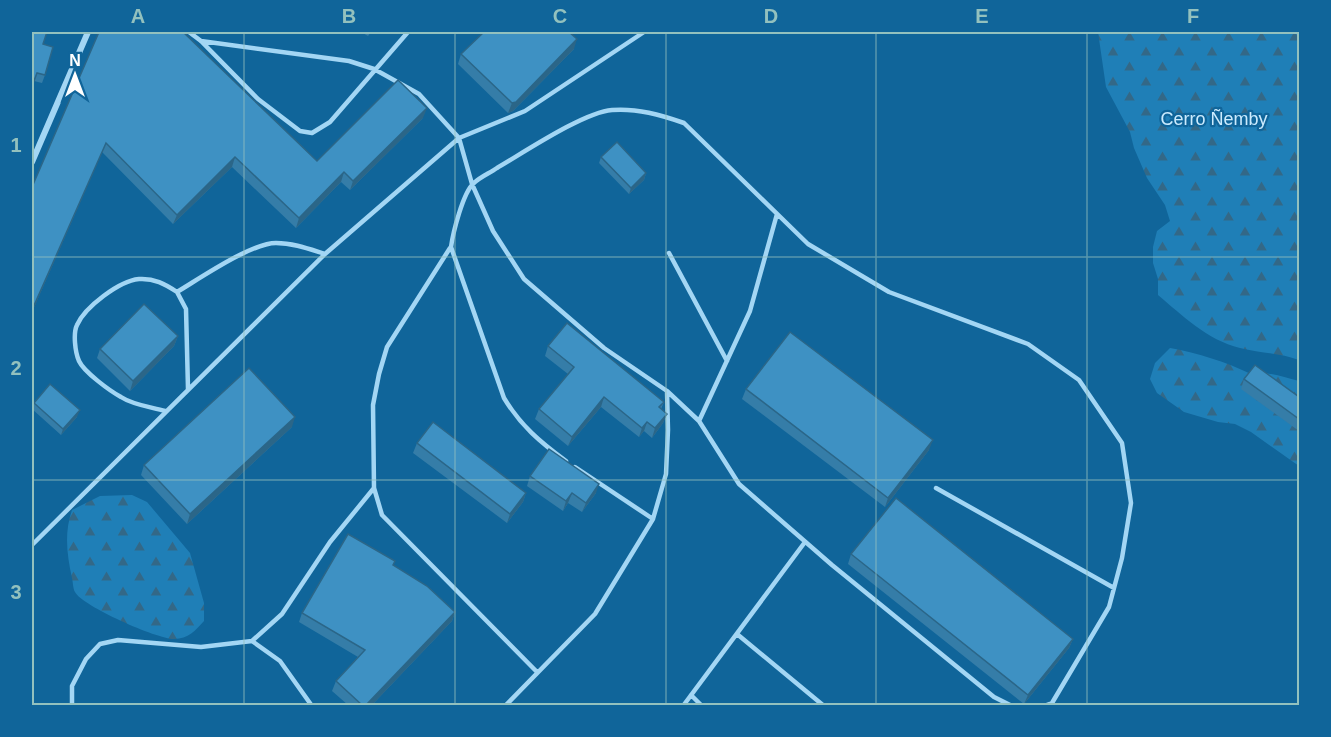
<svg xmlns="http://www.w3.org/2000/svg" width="1331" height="737" font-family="Helvetica,sans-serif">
	<defs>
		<pattern id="forest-firs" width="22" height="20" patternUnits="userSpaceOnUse" patternTransform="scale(1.5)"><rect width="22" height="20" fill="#1f7fb7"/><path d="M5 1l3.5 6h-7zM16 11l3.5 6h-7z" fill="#336887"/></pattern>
	</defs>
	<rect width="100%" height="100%" fill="#10659a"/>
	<path fill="url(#forest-firs)" d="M 1098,32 L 1299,32 L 1299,360 C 1280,353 1260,353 1240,348 C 1207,340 1182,315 1158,295 L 1158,279 L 1153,263 L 1153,247 L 1157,231 L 1170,221 L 1165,205 L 1147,178 L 1134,148 L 1130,132 L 1106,87 Z
		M 1170,348 C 1198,353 1226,362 1251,374 C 1266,370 1285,378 1299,381 L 1299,466 L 1251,432 L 1235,424 L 1218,422 L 1184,412 L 1157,393 L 1150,379 L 1155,363 Z
		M 132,495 L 147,502 L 190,553 L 204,603 L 204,621 C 196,630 188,639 174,639 C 157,639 82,606 75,592 C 73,589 73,582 72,578 C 67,555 64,533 72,510 L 100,496 Z"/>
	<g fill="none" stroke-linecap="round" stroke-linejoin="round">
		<path stroke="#a3d6f4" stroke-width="4.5" d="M 189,32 L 201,41 L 258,99 L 300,131 L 312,133 L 330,122 L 408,32
			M 201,41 L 349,61 L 374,69 L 419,94 L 459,138 L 472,184 L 493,231 L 524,279 L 604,348 L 667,391 L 699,421 L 739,484 L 832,565 L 994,697 L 1012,706
			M 450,248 L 387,347 L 379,374 L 373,405 L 374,488 L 382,515 L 537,672
			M 669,253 L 727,361
			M 177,292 L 186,309 L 188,389
			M 165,411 C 151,407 133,405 121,397 C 110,391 84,372 79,361 C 75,352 73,333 77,325 C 85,307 119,281 139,279 C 154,278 165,284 177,292 C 199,279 251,243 276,243 C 293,243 309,249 325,254 L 459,138 L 525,111 L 644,32
			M 699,421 L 750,311 L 777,214
			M 566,461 C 540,442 521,426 504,398 L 451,247 C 453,233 463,192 474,183 C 480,177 490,173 497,168 C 523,153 584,112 612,110 C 637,108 661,115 684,123 L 808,244 L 889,292 L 1028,344 L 1079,380 L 1122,443 L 1131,503 L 1122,558 L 1109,607 L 1052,703 L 1044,706
			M 575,467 L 653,519
			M 936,488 L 1114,588
			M 32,545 L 325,254
			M 737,634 L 824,706
			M 252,641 L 280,661 L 312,706
			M 691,695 L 702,706
			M 72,706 L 72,686 L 86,659 L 100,644 L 118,640 L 201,647 L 252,641 L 282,614 L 330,542 L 374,488
			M 505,706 L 595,614 L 653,519 L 666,474 L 668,430 L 667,391
			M 683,706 L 805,542"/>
		<path stroke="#a3d6f4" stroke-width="6" d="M 32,162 L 88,32"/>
	</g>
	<path fill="#357da8" d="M 99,32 L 317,161 L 423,118 L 350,190 L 341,182 L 296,228 L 232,167 L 173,224 L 102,152 L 32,312 L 32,187 Z
		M 361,32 L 371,32 L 368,36 Z
		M 43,44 L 45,75 L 42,83 L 34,81 Z
		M 574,49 L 513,111 L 508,113 L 458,64 L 461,54 Z
		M 601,157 L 646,173 L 644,180 L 629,194 L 599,163 Z
		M 178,336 L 174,346 L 130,391 L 97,358 L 100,349 Z
		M 548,346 L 664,402 L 661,409 L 667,414 L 663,423 L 652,438 L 644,431 L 639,437 L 601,407 L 568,446 L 535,419 L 539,409 L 568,374 L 545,356 Z
		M 1244,379 L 1299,397 L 1299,431 L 1241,389 Z
		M 746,389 L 929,450 L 885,507 L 742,399 Z
		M 34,403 L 77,417 L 61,435 L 32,409 Z
		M 292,427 L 187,524 L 141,475 L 144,465 Z
		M 417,443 L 526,493 L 523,502 L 507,523 L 413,453 Z
		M 530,476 L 596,493 L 582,512 L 568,503 L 563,511 L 527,486 Z
		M 851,554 L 1073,639 L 1069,648 L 1024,704 L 848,564 Z
		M 394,566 L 455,612 L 452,621 L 372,705 L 348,705 L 332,691 L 336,681 L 358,657 L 299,622 L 302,613 Z"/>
	<path fill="#2b6688" d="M 577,39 L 574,49 L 513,111 L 508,113 L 512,103 Z
		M 427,108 L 423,118 L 350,190 L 353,181 Z
		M 106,143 L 102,152 L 32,312 L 32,310 Z
		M 235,157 L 232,167 L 173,224 L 177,215 Z
		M 344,172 L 341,182 L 296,228 L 299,218 Z
		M 646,173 L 644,180 L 629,194 L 631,188 Z
		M 178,336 L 174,346 L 130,391 L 133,381 Z
		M 604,397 L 601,407 L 568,446 L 572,437 Z
		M 80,410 L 77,417 L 61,435 L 63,429 Z
		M 667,414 L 663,423 L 652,438 L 655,428 Z
		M 295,417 L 292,427 L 187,524 L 190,514 Z
		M 647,422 L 644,431 L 639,437 L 642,428 Z
		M 933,440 L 929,450 L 885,507 L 888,498 Z
		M 599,484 L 596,493 L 582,512 L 586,503 Z
		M 526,493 L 523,502 L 507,523 L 510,514 Z
		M 572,493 L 568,503 L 563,511 L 566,501 Z
		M 455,612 L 452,621 L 372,705 L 366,705 Z
		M 1073,639 L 1069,648 L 1024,704 L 1028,695 Z"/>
	<path fill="#3e91c3" stroke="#2b6688" stroke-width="1.5" d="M 32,32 L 47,32 L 43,44 L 53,47 L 45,75 L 37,73 L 32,86 Z
		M 99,32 L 183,32 L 317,161 L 398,80 L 427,108 L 353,181 L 344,172 L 299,218 L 235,157 L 177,215 L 106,143 L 32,310 L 32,187 Z
		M 484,32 L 569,32 L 577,39 L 516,102 L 512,103 L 461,54 Z
		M 617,142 L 646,173 L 631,188 L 601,157 Z
		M 144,304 L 178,336 L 133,381 L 100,349 Z
		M 567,323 L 664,402 L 659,407 L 667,414 L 655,428 L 647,422 L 642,428 L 604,397 L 572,437 L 539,409 L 574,367 L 548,346 Z
		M 790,332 L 933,440 L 888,498 L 746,389 Z
		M 1255,365 L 1299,397 L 1299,419 L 1244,379 Z
		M 249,368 L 295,417 L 190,514 L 144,465 Z
		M 50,384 L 80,410 L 63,429 L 34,403 Z
		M 433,422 L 526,493 L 510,514 L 417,443 Z
		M 549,449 L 599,484 L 586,503 L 572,493 L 566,501 L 530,476 Z
		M 896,498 L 1073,639 L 1028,695 L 851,554 Z
		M 348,534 L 395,561 L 393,565 L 427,586 L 455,612 L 366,705 L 362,705 L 336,681 L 365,650 L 302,613 Z"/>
	<path fill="none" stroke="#93c1be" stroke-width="1.5" stroke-opacity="0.55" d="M 244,32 L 244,706M 455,32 L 455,706M 666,32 L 666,706M 876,32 L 876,706M 1087,32 L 1087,706M 32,257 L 1300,257M 32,480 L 1300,480"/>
	<g text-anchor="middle" stroke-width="4.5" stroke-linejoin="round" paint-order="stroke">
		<g font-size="18" fill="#cbebfe" stroke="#10659a">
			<text x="1214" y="125">Cerro Ñemby</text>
		</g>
	</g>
	<rect width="1331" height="737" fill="none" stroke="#10659a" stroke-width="66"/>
	<g transform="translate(75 75)" stroke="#10659a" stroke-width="4.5" paint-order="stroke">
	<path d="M0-4.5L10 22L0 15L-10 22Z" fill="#ffffff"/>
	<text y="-9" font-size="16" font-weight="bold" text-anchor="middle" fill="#ffffff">N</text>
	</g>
	<rect x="33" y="33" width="1265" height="671" fill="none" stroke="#93c1be" stroke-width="2"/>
	<g font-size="20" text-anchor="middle" font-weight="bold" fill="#93c1be">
		<text x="138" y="23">A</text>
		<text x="349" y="23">B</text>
		<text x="560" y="23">C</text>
		<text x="771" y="23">D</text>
		<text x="982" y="23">E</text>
		<text x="1193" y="23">F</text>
		<text x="16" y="152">1</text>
		<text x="16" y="375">2</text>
		<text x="16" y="599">3</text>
	</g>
</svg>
